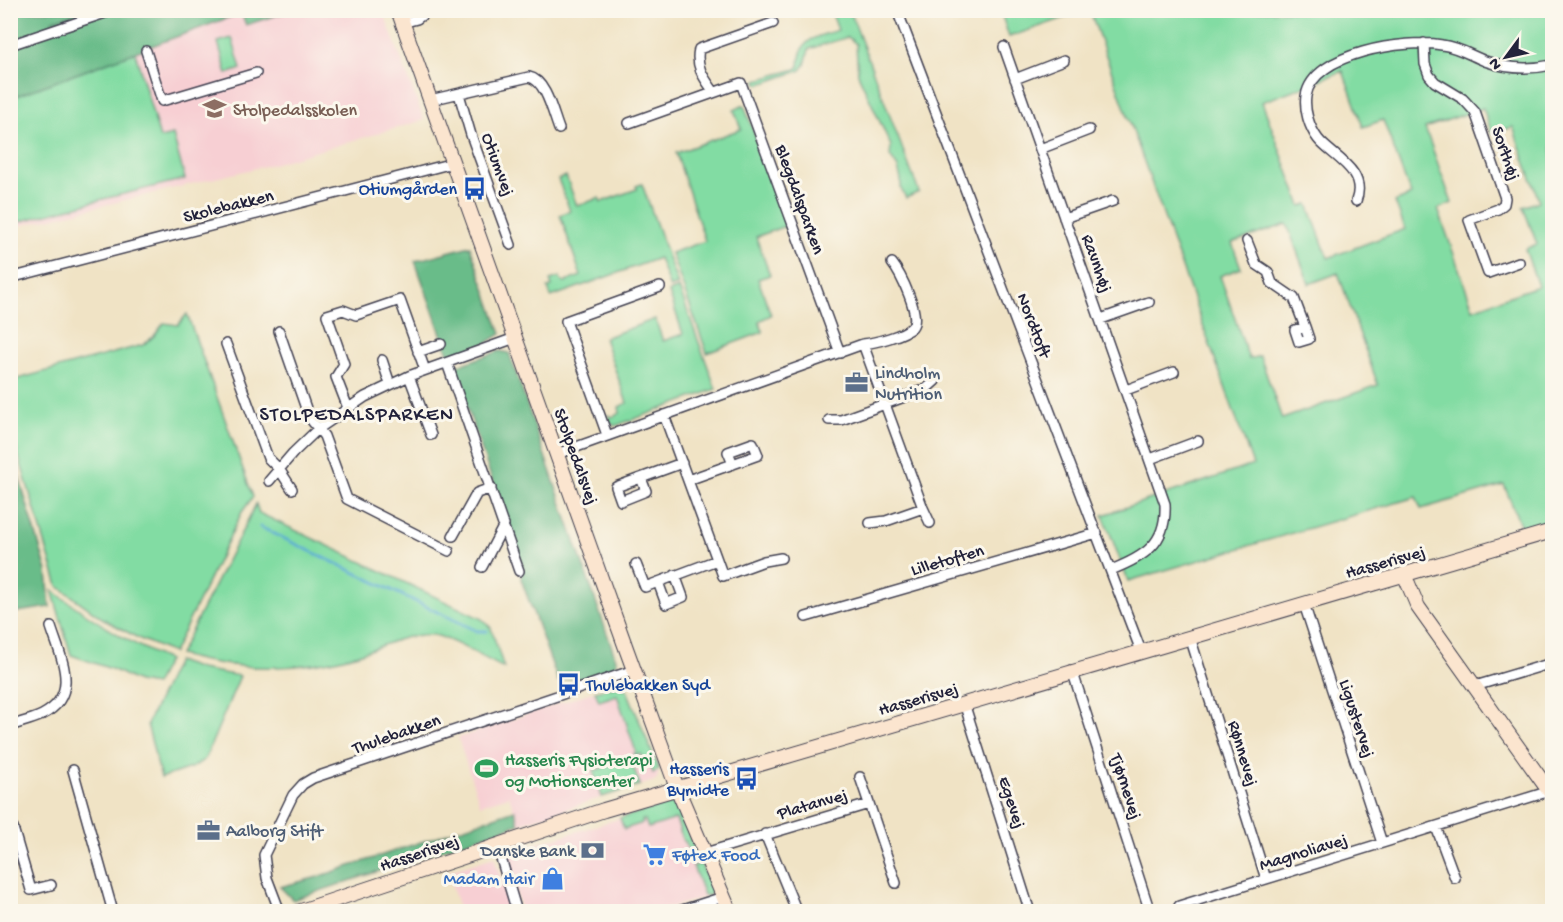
<svg xmlns="http://www.w3.org/2000/svg" width="1563" height="922" font-family="'Gochi Hand',sans-serif">
	<rect width="100%" height="100%" fill="#fbf7ec"/>
	<filter id="ink" filterUnits="userSpaceOnUse"><feTurbulence type="fractalNoise" baseFrequency=".0167" numOctaves="2"/><feDisplacementMap in="SourceGraphic" scale="12" xChannelSelector="R" yChannelSelector="G"/><feConvolveMatrix kernelMatrix="1 2 1 2 8 2 1 2 1" color-interpolation-filters="sRGB"/></filter>
	<filter id="wash" filterUnits="userSpaceOnUse"><feTurbulence type="fractalNoise" baseFrequency=".008" numOctaves="4" result="noise"/><feDisplacementMap in="SourceGraphic" scale="24" xChannelSelector="R" yChannelSelector="G"/><feGaussianBlur stdDeviation="1.35" result="paint"/><feColorMatrix in="noise" values="0 0 0 0 0 0 0 0 0 0 0 0 0 0 0 0 0 1.4 0 .05"/><feComposite in="paint" operator="in"/></filter>
	<g filter="url(#wash)">
		<rect width="100%" height="100%" fill="#f0e3c5"/>
		<path fill="#f7cfd3" d="M 289,11 L 383,11 L 424,120 L 273,164 L 11,228 L 11,98 L 241,13 L 246,25 Z
			M 615,686 L 622,687 L 627,690 L 659,770 L 657,780 L 519,824 L 509,796 L 480,805 L 458,738 L 604,688 Z
			M 671,803 L 677,806 L 712,890 L 709,896 L 657,911 L 522,911 L 504,854 L 506,853 Z
			M 494,857 L 511,911 L 460,911 L 447,872 Z"/>
		<path fill="#82dca3" stroke="#527f6f" stroke-width="1.5" fill-rule="evenodd" d="M 1000,10 L 1085,10 L 1085,11 L 1009,37 Z
			M 831,11 L 850,11 L 919,192 L 906,198 L 901,189 L 901,179 L 898,168 L 890,156 L 891,146 L 858,74 L 856,44 L 848,37 L 809,49 L 805,65 L 801,70 L 761,84 L 757,83 L 757,80 L 796,69 L 799,66 C 800,37 815,38 838,30 Z
			M 1090,11 L 1552,11 L 1552,520 L 1522,529 L 1504,485 L 1421,509 L 1416,497 L 1128,581 L 1103,515 L 1253,465 ZM 1343,71 L 1363,127 L 1383,120 L 1411,195 L 1395,202 L 1405,229 L 1328,258 L 1308,204 L 1301,206 L 1262,102 ZM 1483,108 L 1492,134 L 1513,127 L 1539,201 L 1523,207 L 1537,244 L 1525,249 L 1538,286 L 1473,309 L 1438,209 L 1452,203 L 1425,128 ZM 1287,224 L 1309,284 L 1338,273 L 1378,385 L 1282,419 L 1260,356 L 1249,359 L 1220,276 L 1241,268 L 1232,243 Z
			M 232,38 L 241,69 L 227,74 L 218,42 Z
			M 135,52 L 160,138 L 173,135 L 185,179 L 107,198 L 11,224 L 11,98 Z
			M 744,105 L 790,232 L 787,233 L 785,226 L 756,237 L 770,275 L 758,279 L 771,315 L 759,321 L 763,332 L 707,353 L 671,253 L 705,241 L 676,153 L 741,129 L 734,110 Z
			M 566,176 L 577,206 L 599,198 L 601,202 L 637,189 L 636,186 L 642,184 L 678,285 L 670,288 L 659,258 L 551,297 L 548,288 L 552,287 L 550,280 L 560,277 L 561,281 L 565,282 L 581,276 L 560,215 L 570,211 L 558,179 Z
			M 679,288 L 716,389 L 615,426 L 610,423 L 608,415 L 613,417 L 620,413 L 619,407 L 627,403 L 604,338 L 655,319 L 663,341 L 683,334 L 669,292 Z
			M 187,314 L 253,497 L 242,512 L 173,653 L 138,638 L 102,618 L 58,586 L 11,431 L 10,381 L 143,345 L 154,336 L 164,323 L 178,325 Z
			M 256,504 L 259,513 L 482,619 L 491,628 L 504,668 C 489,661 449,637 434,635 C 408,632 379,648 355,655 C 296,672 238,671 179,655 Z
			M 52,590 C 90,618 125,641 168,660 L 155,685 L 138,682 L 114,670 L 71,655 Z
			M 177,661 L 200,669 L 240,676 L 205,759 L 193,767 L 161,778 L 147,724 Z
			M 615,686 L 622,687 L 627,690 L 659,770 L 653,773 L 649,762 L 639,765 L 637,763 L 643,761 L 641,754 L 635,756 L 634,753 L 636,752 L 617,695 L 599,701 L 595,691 Z
			M 630,758 L 640,785 L 602,797 L 593,771 Z
			M 671,803 L 677,806 L 698,857 L 691,858 L 685,841 L 683,841 L 676,819 L 648,828 L 645,820 L 642,820 L 643,823 L 624,829 L 620,818 Z
			M 701,864 L 712,890 L 709,896 L 704,895 L 693,866 Z"/>
		<path fill="#69bc89" stroke="#466f62" stroke-width="1.5" d="M 83,10 L 289,10 L 289,11 L 246,25 L 241,13 L 11,98 L 11,11 L 81,11 L 51,21 Z
			M 470,246 L 501,334 L 485,344 L 449,356 L 415,261 Z
			M 500,351 L 509,353 L 617,662 L 608,674 L 579,684 L 577,677 L 558,681 L 521,579 L 522,567 L 453,367 Z
			M 11,450 L 47,571 L 50,607 L 11,613 Z
			M 515,810 L 519,824 L 293,900 L 280,887 L 318,877 Z"/>
		<g fill="none" stroke-linecap="round" stroke-linejoin="round">
			<path stroke="#5aabd5" stroke-width="3" d="M 260,527 L 477,631 L 487,631"/>
		</g>
	</g>
	<g filter="url(#ink)">
		<g fill="none" stroke-linecap="round" stroke-linejoin="round">
			<defs>
				<path id="street" d="M 897,10 L 1141,651
					M 402,23 L 417,19 L 429,10
					M 1424,43 L 1425,64 L 1429,75 L 1435,82 L 1463,99 L 1475,112 L 1505,198 L 1504,204 L 1498,209 L 1469,220 L 1488,273 L 1519,262
					M 10,45 L 114,10
					M 1004,47 L 1165,504 C 1167,544 1144,557 1111,570
					M 146,51 L 162,101 L 256,73
					M 1015,79 L 1064,60
					M 714,92 C 704,78 695,67 699,49 L 773,23
					M 459,94 L 471,135 L 511,245
					M 430,100 L 529,77 C 546,80 553,114 559,129
					M 629,123 L 741,83 L 840,353
					M 1040,149 L 1089,130
					M 1356,201 C 1368,170 1331,156 1318,139 C 1309,127 1304,110 1306,96 C 1313,52 1407,39 1442,45 C 1458,47 1470,55 1485,61 C 1507,69 1529,70 1552,65
					M 1064,218 L 1113,201
					M 1247,241 L 1256,264 L 1268,272 L 1272,283 L 1294,298 L 1305,327 L 1295,330 L 1299,342 L 1309,339 L 1305,327
					M 10,278 L 453,163
					M 1101,319 L 1149,302
					M 279,331 L 309,417 L 324,436 L 347,499 L 449,551
					M 226,344 L 268,458 L 279,469 L 292,489
					M 863,344 C 874,343 905,335 912,327 C 922,316 900,273 892,263
					M 418,352 L 441,344
					M 382,360 L 390,384
					M 447,363 L 519,571
					M 409,376 L 431,435
					M 1126,390 L 1174,372
					M 348,408 L 336,377 L 344,364 L 327,315 L 343,310 L 356,315 L 400,300 L 425,370
					M 664,415 L 723,576 L 764,561 L 781,558
					M 829,420 L 841,420 L 926,389 L 935,381
					M 607,435 L 566,321 L 660,287
					M 557,454 L 863,344 L 923,508 L 930,523
					M 1150,459 L 1198,441
					M 641,478 L 646,491 L 621,501 L 616,487 L 682,463
					M 688,480 L 758,455 L 753,443 L 728,452 L 733,464
					M 269,481 L 293,453 L 318,429 L 365,397 L 409,376 L 515,338
					M 870,523 L 886,521 L 923,508
					M 453,536 L 477,493 L 491,488
					M 636,564 L 645,587 L 717,560
					M 482,567 L 504,525
					M 658,582 L 666,604 L 683,597 L 675,575
					M 1304,604 L 1382,843
					M 806,617 L 1097,533
					M 1190,637 L 1266,879
					M 1072,670 L 1150,912
					M 1475,686 L 1552,663
					M 964,703 L 1030,912
					M 10,726 C 21,722 32,720 42,715 C 81,695 61,658 51,627
					M 73,770 L 113,912
					M 860,777 L 896,883
					M 1436,827 L 1455,878
					M 13,828 L 31,890 L 51,885
					M 765,834 L 797,912
					M 497,845 L 517,912
					M 705,853 L 869,804
					M 1179,906 L 1550,791
					M 280,912 L 267,878 L 264,855 L 293,795 L 303,784 L 313,778 L 634,670
					M 676,912 L 723,897"/>
				<path id="secondary" d="M 398,10 L 627,651 L 677,788 L 730,912
					M 1404,574 L 1418,607 L 1552,795
					M 298,912 L 604,810 L 1552,531"/>
			</defs>
			<use href="#street" stroke="#413f50" stroke-width="12"/>
			<use href="#secondary" stroke="#413f50" stroke-width="16"/>
			<use href="#street" stroke="#fff" stroke-width="9"/>
			<use href="#secondary" stroke="#fbe5cf" stroke-width="14"/>
		</g>
	</g>
	<defs>
		<symbol id="school-bare" viewBox="-9 -9 18 18"><path d="M0-5L7-2L0 1L-7-2ZM-4 1L0 2.5L4 1V4Q0 6-4 4Z" fill="#8d6e63" stroke="#fbf7ec" stroke-width="2.5" paint-order="stroke"/></symbol>
		<symbol id="bus-bare" viewBox="-9 -9 18 18"><path d="M-5-6H5V4H4V6H2V4H-2V6H-4V4H-5ZM-3.5-4V0h7V-4ZM-3.5 1.2v1.5H-2V1.2ZM2 1.2v1.5H3.5V1.2Z" fill="#1a4fb4" stroke="#fbf7ec" stroke-width="2.5" paint-order="stroke"/></symbol>
		<symbol id="office-bare" viewBox="-9 -9 18 18"><path d="M-6-3h4V-5.5h4V-3h4V5H-6ZM-1-4.5V-3h2v-1.5ZM-6 0V1H6V0Z" fill="#5c6f8a" stroke="#fbf7ec" stroke-width="2.5" paint-order="stroke"/></symbol>
		<symbol id="stadium-bare" viewBox="-9 -9 18 18"><path d="M0-5a6.5 5 0 1 0 0 10a6.5 5 0 1 0 0-10ZM-3.5-1.8h7v3.6h-7Z" fill="#2e9e5b" stroke="#fbf7ec" stroke-width="2.5" paint-order="stroke"/></symbol>
		<symbol id="bank-bare" viewBox="-9 -9 18 18"><path d="M-6-4H6V4H-6ZM0-2.3a2.3 2.3 0 1 0 0 4.6a2.3 2.3 0 1 0 0-4.6Z" fill="#5c6f8a" stroke="#fbf7ec" stroke-width="2.5" paint-order="stroke"/></symbol>
		<symbol id="supermarket-bare" viewBox="-9 -9 18 18"><path d="M-6-5.5h2.5l.6 2H6L4.5 2H-2.5L-4.4-4H-6ZM-1.5 3.2a1.3 1.3 0 1 0 .1 0ZM3 3.2a1.3 1.3 0 1 0 .1 0Z" fill="#3f7fe0" stroke="#fbf7ec" stroke-width="2.5" paint-order="stroke"/></symbol>
		<symbol id="shop-bare" viewBox="-9 -9 18 18"><path d="M-5-2.5h2.3a2.7 3.5 0 0 1 5.4 0H5L5.5 6h-11ZM-1.5-2.5h3a1.5 2.3 0 0 0-3 0Z" fill="#3f7fe0" stroke="#fbf7ec" stroke-width="2.5" paint-order="stroke"/></symbol>
	</defs>
	<g fill-rule="evenodd">
		<use href="#school-bare" x="198" y="92" width="33" height="33"/>
		<use href="#bus-bare" x="458" y="172" width="33" height="33"/>
		<use href="#office-bare" x="840" y="366" width="33" height="33"/>
		<use href="#bus-bare" x="552" y="668" width="33" height="33"/>
		<use href="#stadium-bare" x="470" y="752" width="33" height="33"/>
		<use href="#bus-bare" x="730" y="762" width="33" height="33"/>
		<use href="#office-bare" x="192" y="814" width="33" height="33"/>
		<use href="#bank-bare" x="576" y="834" width="33" height="33"/>
		<use href="#supermarket-bare" x="638" y="838" width="33" height="33"/>
		<use href="#shop-bare" x="536" y="862" width="33" height="33"/>
	</g>
	<g text-anchor="middle" stroke-width="6" stroke-linejoin="round" paint-order="stroke">
		<g font-size="18" fill="#785e54" stroke="#fbf7ec" text-anchor="start">
			<text x="233" y="115">Stolpedalsskolen</text>
		</g>
		<g font-size="18" fill="#22223b" stroke="#fbf7ec">
			<text transform="translate(1507 153) rotate(71)" y="6">Sorthøj</text>
			<text transform="translate(499 164) rotate(70)" y="6">Otiumvej</text>
			<text transform="translate(801 199) rotate(70)" y="6">Blegdalsparken</text>
			<text transform="translate(228 205) rotate(-14)" y="6">Skolebakken</text>
			<text transform="translate(1098 263) rotate(70)" y="6">Ravnhøj</text>
			<text transform="translate(1035 325) rotate(69)" y="6">Nordtoft</text>
			<text transform="translate(577 456) rotate(70)" y="6">Stolpedalsvej</text>
			<text transform="translate(947 559) rotate(-16)" y="6">Lilletoften</text>
			<text transform="translate(1385 561) rotate(-16)" y="6">Hasserisvej</text>
			<text transform="translate(918 698) rotate(-16)" y="6">Hasserisvej</text>
			<text transform="translate(1358 718) rotate(72)" y="6">Ligustervej</text>
			<text transform="translate(396 733) rotate(-19)" y="6">Thulebakken</text>
			<text transform="translate(1244 753) rotate(73)" y="6">Rønnevej</text>
			<text transform="translate(1127 786) rotate(72)" y="6">Tjørnevej</text>
			<text transform="translate(1013 802) rotate(72)" y="6">Egevej</text>
			<text transform="translate(812 803) rotate(-16)" y="6">Platanvej</text>
			<text transform="translate(1303 851) rotate(-17)" y="6">Magnoliavej</text>
			<text transform="translate(419 852) rotate(-19)" y="6">Hasserisvej</text>
		</g>
		<g font-size="18" fill="#164399" stroke="#fbf7ec" text-anchor="end">
			<text x="457" y="194">Otiumgården</text>
			<text x="586" y="690" text-anchor="start">Thulebakken Syd</text>
			<text x="729" y="774">Hasseris<tspan x="729" dy="21">Bymidte</tspan></text>
		</g>
		<g font-size="18" fill="#4e5e75" stroke="#fbf7ec" text-anchor="start">
			<text x="875" y="378">Lindholm<tspan x="875" dy="21">Nutrition</tspan></text>
			<text x="226" y="836">Aalborg Stift</text>
			<text x="575" y="856" text-anchor="end">Danske Bank</text>
		</g>
		<g font-size="18" fill="#27864d" stroke="#fbf7ec" text-anchor="start">
			<text x="505" y="765">Hasseris Fysioterapi<tspan x="505" dy="21">og Motionscenter</tspan></text>
		</g>
		<g font-size="18" fill="#366cbe" stroke="#fbf7ec" text-anchor="start">
			<text x="672" y="860">Føtex Food</text>
			<text x="534" y="884" text-anchor="end">Madam Hair</text>
		</g>
		<g font-size="20" letter-spacing="1.5" fill="#22223b" stroke="#fbf7ec">
			<text x="357" y="420">STOLPEDALSPARKEN</text>
		</g>
	</g>
	<rect width="1563" height="922" fill="none" stroke="#fbf7ec" stroke-width="36"/>
	<g transform="translate(1506 57) rotate(237)" stroke="#fbf7ec" stroke-width="4.5" paint-order="stroke">
	<path d="M0-4.5L10 22L0 15L-10 22Z" fill="#22223b"/>
	<text y="-9" font-size="16" font-weight="bold" text-anchor="middle" fill="#22223b">N</text>
	</g>
</svg>
